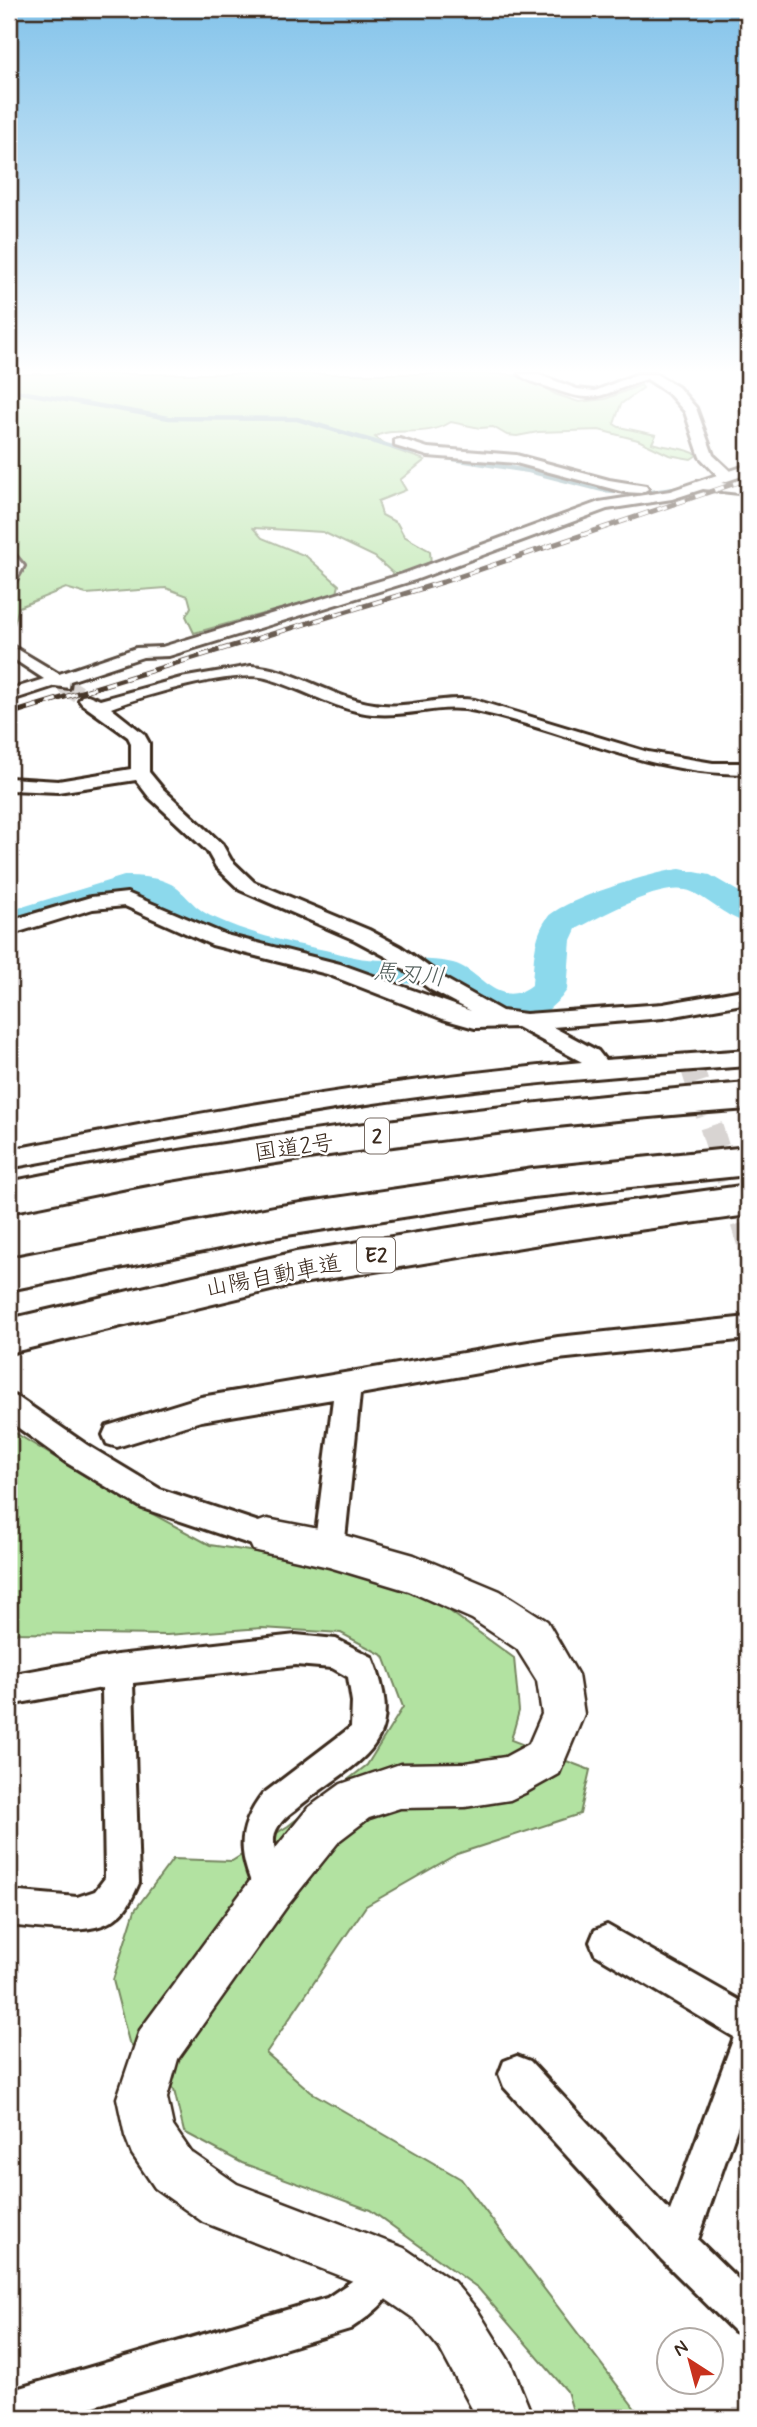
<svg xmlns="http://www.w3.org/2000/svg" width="757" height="2427" font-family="Mynerve,'Klee One',sans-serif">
	<rect width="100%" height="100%" fill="#fff"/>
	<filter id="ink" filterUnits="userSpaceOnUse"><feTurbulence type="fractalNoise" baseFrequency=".0143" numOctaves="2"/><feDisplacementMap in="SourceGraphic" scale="14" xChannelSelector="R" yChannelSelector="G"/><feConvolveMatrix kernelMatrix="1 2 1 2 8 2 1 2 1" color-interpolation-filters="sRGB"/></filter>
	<g filter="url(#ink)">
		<path fill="#b2e2a1" stroke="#768660" stroke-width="2" d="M 9,374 L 505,374 L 528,378 L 555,394 L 579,402 L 605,399 L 641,385 L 643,388 L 621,404 L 614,424 L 619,427 L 656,435 L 652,443 C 666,448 686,447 697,455 L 691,459 L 669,455 L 638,440 L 599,430 L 538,432 L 517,436 L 507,435 L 493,427 L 480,428 L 451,422 C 424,439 393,425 375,437 L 393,449 L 425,460 L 400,480 L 406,490 L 378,501 L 382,515 L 397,523 L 404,536 L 430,551 L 431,565 L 395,575 L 375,557 L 323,532 L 253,528 L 262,538 L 306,556 L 339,585 L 337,593 L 194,633 L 186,616 L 191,607 L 188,596 L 166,588 L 86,594 L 66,588 L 19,607 L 14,624 L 9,623 L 9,584 L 22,568 L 9,551 Z
			M 9,1429 L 108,1490 L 210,1545 L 348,1566 L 444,1607 L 514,1658 L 519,1711 L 511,1740 L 590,1770 L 580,1814 L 457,1854 L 366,1906 L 266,2053 L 311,2092 L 461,2179 L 642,2418 L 575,2418 L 567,2391 L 478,2288 L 370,2210 L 242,2163 L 184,2132 L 174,2090 L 129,2042 L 113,1980 L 135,1910 L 173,1859 L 232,1861 L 288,1826 L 367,1765 L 403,1707 L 384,1656 L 341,1633 L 262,1628 L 167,1635 L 9,1633 Z"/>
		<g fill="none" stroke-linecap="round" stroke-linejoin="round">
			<path stroke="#6c939a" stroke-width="4.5" d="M 9,390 L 169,418 L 297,419 L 409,452 L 529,471 L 603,490 L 645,493 L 682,488"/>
			<path fill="#8cd9ec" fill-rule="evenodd" d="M 680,869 L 710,875 L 748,897 L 748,923 C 727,918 711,901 692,892 C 663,880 603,916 576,929 L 571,940 L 567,990 L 561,998 L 548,1010 L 517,1018 L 482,1013 L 465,1005 L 439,984 L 367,983 L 241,954 L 186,932 L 164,917 L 148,899 L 126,896 L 9,933 L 9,911 L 124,876 C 139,876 158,877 171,884 C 185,892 194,909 213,917 C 249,934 287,942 325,950 C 339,953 354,958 367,959 C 396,962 424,956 453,963 C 482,971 498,1011 532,985 C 534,963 533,936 548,917 C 562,900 656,871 680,869 Z"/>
			<path stroke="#d8d4d2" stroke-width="18" stroke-dasharray="18 9" stroke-linecap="butt" d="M 63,684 L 84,698"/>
			<path stroke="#d8d4d2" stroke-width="23" stroke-dasharray="23 11" stroke-linecap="butt" d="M 690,1061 L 748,1242"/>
			<defs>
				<path id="street" d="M 519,374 L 537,374 L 577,389 L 595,391 L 637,374 L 656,374 L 678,387 L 696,408 L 713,455 L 730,471 L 748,465 L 748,474 L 721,483 L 748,486 L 748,494 L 703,489 L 672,499 L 607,509 L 415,580 L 169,656 L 143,657 L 70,681 L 69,688 L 55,686 L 9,701 L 9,690 L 44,679 L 9,656 L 9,644 L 59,674 L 136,648 L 162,647 L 403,574 L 599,502 L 670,491 L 717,475 L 700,457 L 685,412 L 668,393 L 647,379 C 602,393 598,407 548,387 C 538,384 525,380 519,374 Z
					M 400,439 L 428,448 L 516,455 L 609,480 L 646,486 L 648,489 L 641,493 L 624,492 L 516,463 L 428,456 L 395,446 L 395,440 Z
					M 9,552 L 14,554 L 24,566 L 15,582 L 9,584 Z
					M 251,666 C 294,668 331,698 374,704 C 408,710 441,695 475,700 L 648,752 L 713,763 L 748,763 L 748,774 C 643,774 573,732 476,711 C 438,702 402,721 360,712 C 327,705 298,687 266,678 C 234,669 142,696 111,708 L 144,734 L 149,743 L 149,772 L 163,789 L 222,844 L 231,860 L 254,882 L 369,930 L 401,947 L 447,980 L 502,1011 L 526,1014 L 663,1004 L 748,989 L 748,1003 L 663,1018 L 553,1027 L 598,1051 L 605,1060 L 748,1050 L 748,1066 C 623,1075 498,1085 374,1103 C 251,1121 131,1146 9,1168 L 9,1150 C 198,1112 389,1079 582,1062 L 517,1027 L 475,1028 L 443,1019 L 327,974 L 212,945 L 125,906 L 93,909 L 9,935 L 9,921 L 91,897 L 127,893 L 226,935 L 340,964 L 471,1011 L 431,990 L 387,957 L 355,940 L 240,890 L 216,867 L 207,851 L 149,797 L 136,780 L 58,792 L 9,790 L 9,778 L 58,781 L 131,769 L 131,743 L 128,737 L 82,704 L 79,700 L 82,696 L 88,695 L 100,700 L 181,678 Z
					M 748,1317 L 748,1339 L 558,1359 L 360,1394 L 344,1549 L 339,1559 L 329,1562 L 319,1559 L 314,1549 L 333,1399 L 201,1421 L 117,1447 L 107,1444 L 103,1435 L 107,1426 L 201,1397 L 558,1337 Z
					M 9,1394 L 19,1398 L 87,1445 L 160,1489 L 277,1528 L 281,1537 L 277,1546 L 267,1550 L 142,1508 L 67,1463 L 9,1421 Z
					M 296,1635 L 336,1639 L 372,1657 C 411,1751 354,1760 296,1809 C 286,1816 275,1826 274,1838 C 273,1856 282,1874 288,1890 L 283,1902 L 271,1907 L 259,1902 C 241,1859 232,1834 263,1794 L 351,1727 L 352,1702 L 348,1677 L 332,1668 L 296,1665 L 133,1683 L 139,1883 C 134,1894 128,1909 118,1916 C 94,1938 39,1928 9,1925 L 9,1891 L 77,1897 L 95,1891 L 105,1878 L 102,1688 L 9,1705 L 9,1675 L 117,1655 Z
					M 607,1925 L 748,2005 L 748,2097 L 698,2240 L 748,2289 L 748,2337 L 734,2331 L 662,2260 L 504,2087 L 499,2074 L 504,2061 L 517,2056 L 530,2061 L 670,2211 L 734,2037 L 595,1954 L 590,1942 L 595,1930 Z
					M 385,2247 L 399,2253 L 405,2267 C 392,2298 377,2311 350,2329 L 54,2418 L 9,2418 L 9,2391 L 327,2298 L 352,2281 L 371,2253 Z"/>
				<path id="secondary" d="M 267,1519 L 329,1531 L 414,1555 L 500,1591 L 547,1621 L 578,1675 L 584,1714 L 559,1774 L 525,1793 L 510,1800 L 465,1807 L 400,1808 L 369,1818 L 340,1840 L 287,1906 L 178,2059 L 167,2098 L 173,2126 L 191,2152 L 237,2184 L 404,2248 L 454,2282 L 478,2311 L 511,2364 L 533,2418 L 477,2418 L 440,2349 L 416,2320 L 368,2287 L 203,2222 L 155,2188 L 132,2154 L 125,2136 L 117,2098 L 140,2030 L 255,1874 L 308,1808 L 341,1784 L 400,1764 L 465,1763 L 505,1757 L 529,1744 L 542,1714 L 537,1681 L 517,1649 L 472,1619 L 409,1591 L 329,1567 L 253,1550 L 247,1537 L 253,1524 Z"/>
				<path id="highway" d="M 748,1083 L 748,1109 C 553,1123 357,1148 165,1181 C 112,1190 61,1202 9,1212 L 9,1182 C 147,1153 287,1134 427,1116 C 534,1103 641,1091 748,1083 Z
					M 748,1147 L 748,1175 L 533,1197 L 274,1237 L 9,1290 L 9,1258 L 274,1207 L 533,1169 Z
					M 748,1185 L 748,1215 L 558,1241 L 296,1284 L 9,1353 L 9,1319 L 296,1252 L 558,1211 Z"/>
			</defs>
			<use href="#street" stroke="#3b2a1e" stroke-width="6"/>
			<use href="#secondary" stroke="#3b2a1e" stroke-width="5"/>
			<use href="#highway" stroke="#3b2a1e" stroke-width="6"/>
			<use href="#street" fill="#fff" fill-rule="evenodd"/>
			<use href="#secondary" fill="#fff" fill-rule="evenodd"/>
			<use href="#highway" fill="#fff" fill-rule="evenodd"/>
			<defs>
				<path id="rail" d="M 9,714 L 443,582 L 748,479"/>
			</defs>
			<use href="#rail" stroke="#3b2a1e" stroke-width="5"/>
			<use href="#rail" stroke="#fff" stroke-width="3.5" stroke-dasharray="10" stroke-linecap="butt"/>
		</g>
	</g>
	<linearGradient id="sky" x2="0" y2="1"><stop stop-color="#83c3ea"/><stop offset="0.52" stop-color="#fff"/><stop offset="1" stop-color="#fff" stop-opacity="0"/></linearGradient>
	<rect width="757" height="714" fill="url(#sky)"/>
	<g text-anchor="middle" stroke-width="5" stroke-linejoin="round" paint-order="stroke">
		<g fill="#fff" stroke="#766a62" stroke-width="2">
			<rect x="365" y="1118.5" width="24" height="35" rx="5"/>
			<rect x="357" y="1237.5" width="38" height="35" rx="5"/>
		</g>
		<g font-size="21" font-weight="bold" fill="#3b2a1e">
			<text x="377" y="1143">2</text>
			<text x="376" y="1262">E2</text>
		</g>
		<g font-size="23" fill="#3b2a1e" stroke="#fff">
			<text transform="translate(294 1147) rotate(-8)" y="8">国道2号</text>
			<text transform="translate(273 1275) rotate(-11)" y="8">山陽自動車道</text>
		</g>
		<g font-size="24" font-style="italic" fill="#535f5c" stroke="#fff">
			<text transform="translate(409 974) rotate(5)" y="8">馬刃川</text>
		</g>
	</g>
	<rect width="757" height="2427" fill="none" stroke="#fff" stroke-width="35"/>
	<rect x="18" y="18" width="722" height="2392" fill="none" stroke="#3b2a1e" stroke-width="2.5" filter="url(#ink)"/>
	<g transform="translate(690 2361) rotate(324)"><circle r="33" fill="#ffffff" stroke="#b1aaa5" stroke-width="2"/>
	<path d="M0-5L12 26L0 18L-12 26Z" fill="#c8321e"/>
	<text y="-10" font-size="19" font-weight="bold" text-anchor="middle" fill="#3b2a1e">N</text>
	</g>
</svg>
